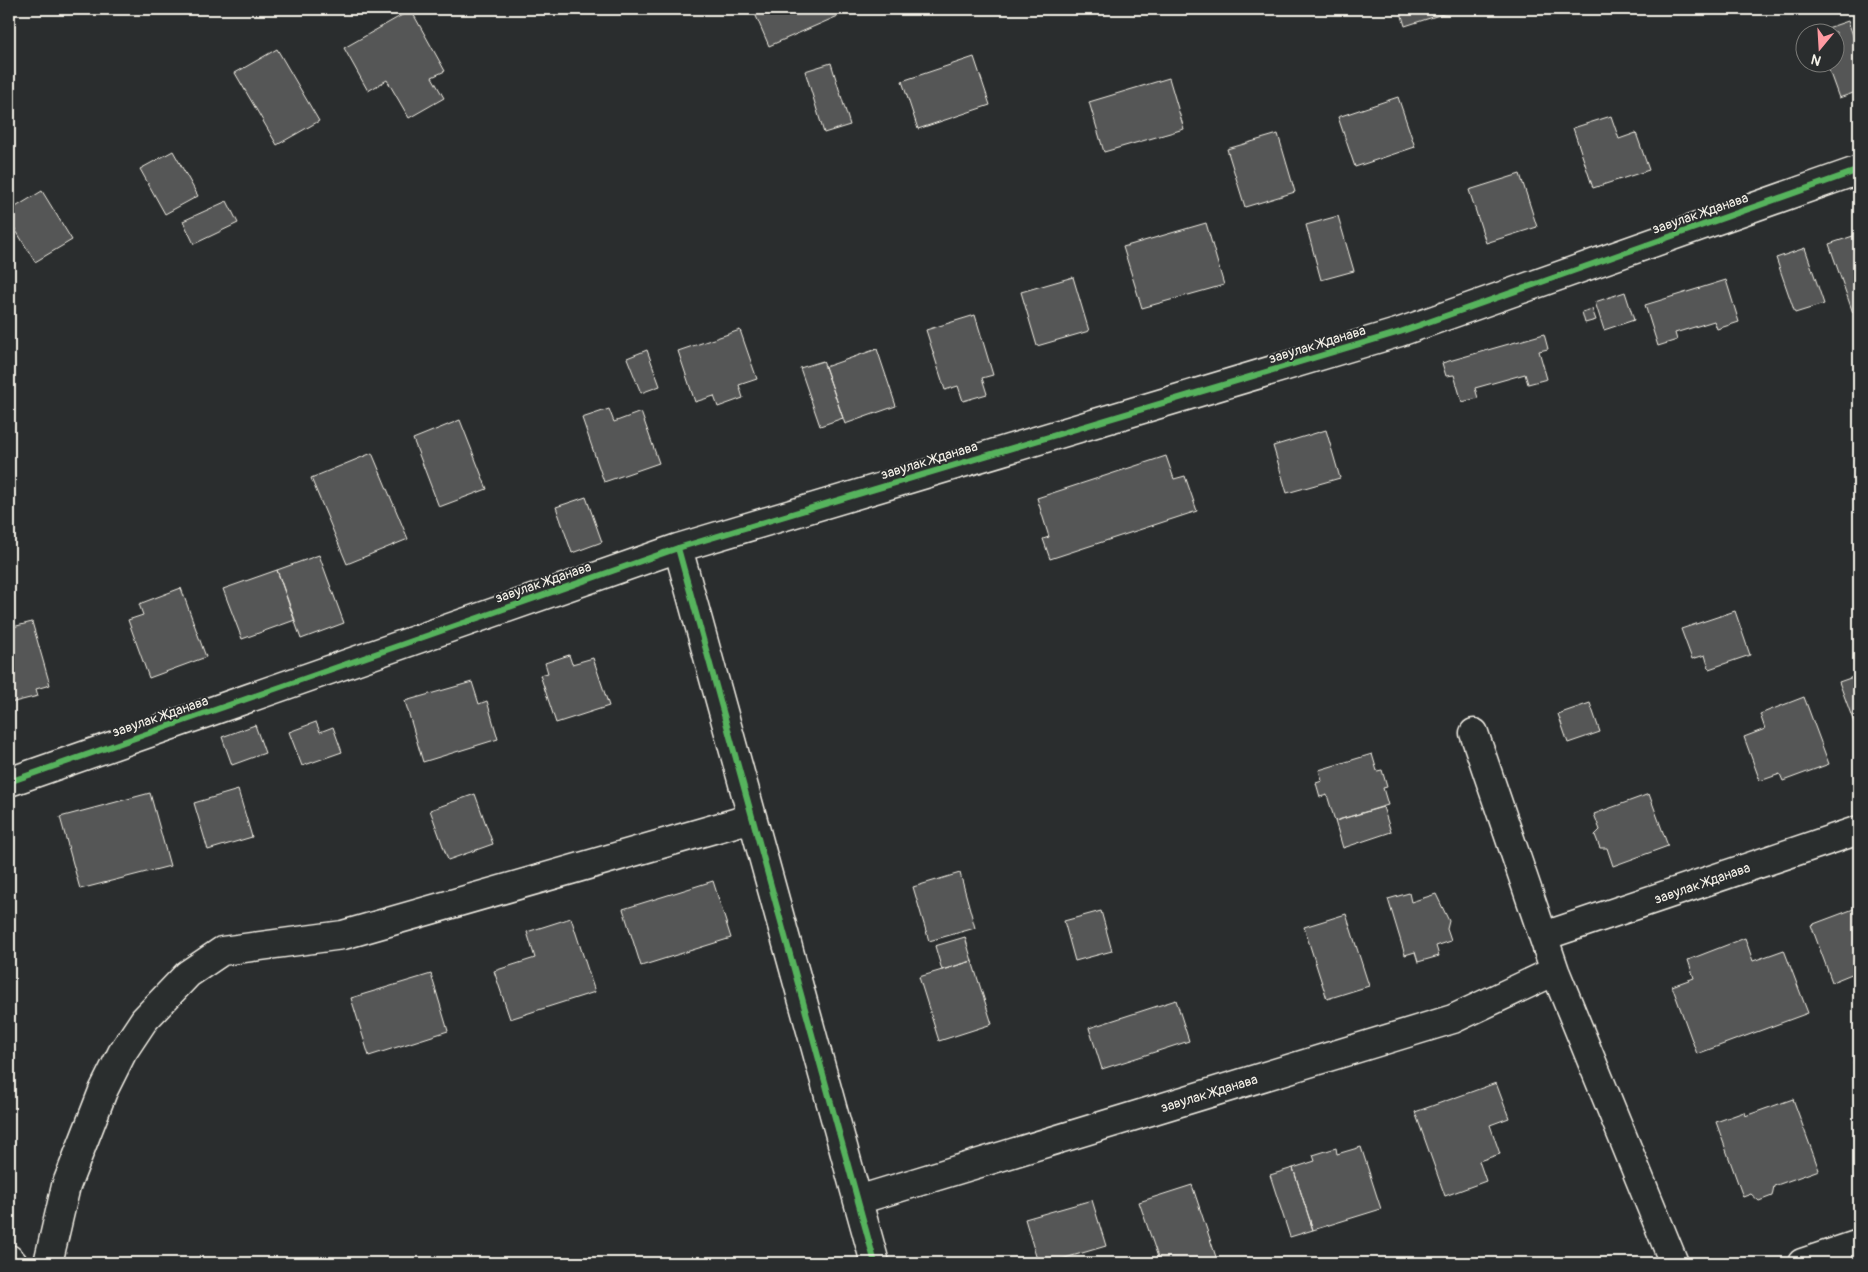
<svg xmlns="http://www.w3.org/2000/svg" width="1868" height="1272" font-family="Pangolin,sans-serif">
	<rect width="100%" height="100%" fill="#2a2d2e"/>
	<filter id="ink" filterUnits="userSpaceOnUse"><feTurbulence type="fractalNoise" baseFrequency=".02" numOctaves="2"/><feDisplacementMap in="SourceGraphic" scale="10" xChannelSelector="R" yChannelSelector="G"/><feConvolveMatrix kernelMatrix="1 2 1 2 8 2 1 2 1" color-interpolation-filters="sRGB"/></filter>
	<g filter="url(#ink)">
		<path fill="#555756" stroke="#f4f1e8" d="M 753,9 L 843,9 L 845,13 L 769,46 Z
			M 1400,9 L 1454,9 L 1455,10 L 1405,26 Z
			M 411,10 L 445,71 L 432,77 L 444,98 L 409,118 L 387,80 L 368,91 L 344,48 Z
			M 1848,21 L 1859,53 L 1859,91 L 1839,98 L 1826,62 L 1836,62 L 1836,32 L 1816,32 Z
			M 277,49 L 319,121 L 277,145 L 235,73 Z
			M 974,57 L 990,105 L 918,129 L 902,81 Z
			M 831,63 L 850,125 L 824,133 L 805,71 Z
			M 1169,78 L 1184,129 L 1104,152 L 1089,102 Z
			M 1398,97 L 1415,147 L 1355,167 L 1338,117 Z
			M 1611,116 L 1619,139 L 1636,133 L 1649,170 L 1593,188 L 1573,128 Z
			M 1278,134 L 1295,192 L 1245,207 L 1227,149 Z
			M 173,151 L 198,196 L 165,214 L 140,169 Z
			M 1520,174 L 1537,227 L 1486,243 L 1469,190 Z
			M 42,191 L 72,240 L 35,262 L 9,219 L 9,211 Z
			M 227,201 L 238,223 L 194,244 L 183,221 Z
			M 1338,216 L 1354,271 L 1321,280 L 1306,225 Z
			M 1206,223 L 1224,285 L 1142,308 L 1123,247 Z
			M 1859,234 L 1859,311 L 1853,313 L 1829,244 Z
			M 1805,248 L 1824,304 L 1795,313 L 1776,258 Z
			M 1073,277 L 1089,331 L 1037,346 L 1021,292 Z
			M 1726,280 L 1739,322 L 1717,329 L 1714,321 L 1675,333 L 1677,340 L 1658,346 L 1645,305 Z
			M 1625,292 L 1634,320 L 1604,330 L 1595,302 Z
			M 1592,309 L 1596,320 L 1585,323 L 1582,312 Z
			M 975,315 L 993,375 L 982,378 L 987,394 L 963,401 L 958,386 L 945,390 L 926,330 Z
			M 740,330 L 757,379 L 739,385 L 743,398 L 718,407 L 714,396 L 695,402 L 678,351 Z
			M 1544,334 L 1548,349 L 1539,351 L 1547,379 L 1528,384 L 1525,374 L 1475,388 L 1478,398 L 1462,402 L 1454,375 L 1446,376 L 1442,363 Z
			M 877,349 L 896,406 L 845,424 L 825,367 Z
			M 647,350 L 660,386 L 641,393 L 627,358 Z
			M 823,361 L 843,418 L 820,426 L 800,368 Z
			M 609,409 L 614,422 L 641,412 L 659,463 L 604,482 L 582,418 Z
			M 460,420 L 487,489 L 439,507 L 413,439 Z
			M 1326,430 L 1340,478 L 1287,493 L 1273,446 Z
			M 372,453 L 408,539 L 347,564 L 311,478 Z
			M 1166,456 L 1174,479 L 1185,476 L 1197,511 L 1050,559 L 1043,539 L 1049,537 L 1037,498 Z
			M 586,497 L 602,542 L 572,553 L 556,507 Z
			M 319,555 L 344,623 L 301,639 L 277,570 Z
			M 277,570 L 295,620 L 242,639 L 223,589 Z
			M 181,588 L 206,657 L 149,678 L 128,620 L 143,615 L 139,604 Z
			M 1735,611 L 1750,655 L 1709,669 L 1705,655 L 1692,659 L 1681,629 Z
			M 32,622 L 50,685 L 36,689 L 38,696 L 10,703 L 9,628 Z
			M 569,655 L 572,664 L 593,658 L 609,706 L 556,723 L 540,675 L 548,673 L 545,663 Z
			M 1859,675 L 1859,736 L 1839,682 Z
			M 472,682 L 479,704 L 487,701 L 498,739 L 423,762 L 405,701 Z
			M 1804,697 L 1829,764 L 1783,781 L 1780,774 L 1760,781 L 1744,737 L 1765,729 L 1760,714 Z
			M 1590,703 L 1600,732 L 1568,743 L 1558,714 Z
			M 316,722 L 320,732 L 333,727 L 342,752 L 302,766 L 289,732 Z
			M 255,725 L 265,753 L 232,765 L 222,737 Z
			M 1372,754 L 1377,771 L 1382,770 L 1387,787 L 1383,788 L 1388,805 L 1335,821 L 1327,795 L 1320,797 L 1316,783 L 1322,781 L 1319,770 Z
			M 238,790 L 252,837 L 208,850 L 194,803 Z
			M 150,793 L 170,866 L 80,889 L 60,817 Z
			M 475,794 L 493,844 L 448,860 L 430,810 Z
			M 1649,794 L 1668,846 L 1613,866 L 1607,848 L 1600,848 L 1595,835 L 1600,830 L 1594,814 Z
			M 1383,807 L 1391,832 L 1343,848 L 1335,821 Z
			M 960,873 L 975,928 L 929,941 L 913,887 Z
			M 713,881 L 731,938 L 641,966 L 623,909 Z
			M 1409,893 L 1411,902 L 1436,894 L 1449,921 L 1447,929 L 1451,941 L 1436,946 L 1439,956 L 1418,962 L 1415,952 L 1405,955 L 1388,899 Z
			M 1859,907 L 1859,971 L 1832,982 L 1811,925 Z
			M 1101,911 L 1112,951 L 1075,961 L 1064,921 Z
			M 1346,914 L 1369,986 L 1327,999 L 1304,927 Z
			M 571,918 L 595,992 L 510,1019 L 494,971 L 535,958 L 527,932 Z
			M 965,937 L 972,961 L 942,970 L 935,946 Z
			M 1745,938 L 1753,961 L 1784,950 L 1808,1013 L 1697,1054 L 1672,986 L 1694,978 L 1688,960 Z
			M 972,961 L 992,1024 L 939,1041 L 919,977 Z
			M 431,974 L 448,1031 L 369,1056 L 351,998 Z
			M 1176,1000 L 1189,1041 L 1102,1069 L 1089,1028 Z
			M 1859,1059 L 1859,1079 L 1853,1062 Z
			M 1496,1083 L 1509,1118 L 1490,1125 L 1500,1154 L 1479,1161 L 1486,1181 L 1445,1196 L 1415,1112 Z
			M 1793,1099 L 1819,1170 L 1774,1186 L 1772,1196 L 1759,1201 L 1751,1194 L 1743,1197 L 1716,1122 L 1744,1112 L 1745,1116 Z
			M 1361,1147 L 1381,1209 L 1313,1230 L 1293,1168 L 1315,1161 L 1313,1155 L 1336,1148 L 1337,1154 Z
			M 1293,1168 L 1313,1230 L 1290,1237 L 1270,1175 Z
			M 1192,1185 L 1218,1263 L 1160,1263 L 1139,1202 Z
			M 1092,1200 L 1106,1246 L 1048,1263 L 1038,1263 L 1025,1219 Z"/>
		<g fill="none" stroke-linecap="round" stroke-linejoin="round">
			<defs>
				<path id="minor" d="M 678,548 L 875,1263
					M 1474,733 L 1555,971 L 1674,1263
					M 9,782 L 678,548 L 1400,332 L 1859,170
					M 1544,936 L 1859,830
					M 858,1200 L 1453,1019 L 1555,971
					M 9,1259 L 13,1263
					M 48,1263 L 66,1186 L 103,1091 L 122,1053 L 144,1020 L 188,974 L 222,951 L 343,935 L 752,818
					M 1802,1263 L 1859,1244"/>
			</defs>
			<use href="#minor" stroke="#f4f1e8" stroke-width="31"/>
			<use href="#minor" stroke="#2a2d2e" stroke-width="28"/>
			<defs>
				<path id="cycleway" d="M 678,548 L 875,1263
					M 9,782 L 678,548 L 1400,332 L 1859,170"/>
			</defs>
			<use href="#cycleway" stroke="#2a2d2e" stroke-width="9"/>
			<use href="#cycleway" stroke="#56b35d" stroke-width="6"/>
		</g>
	</g>
	<g text-anchor="middle" stroke-width="4" stroke-linejoin="round" paint-order="stroke">
		<g font-size="14" fill="#f4f1e8" stroke="#2a2d2e">
			<text transform="translate(1700 213) rotate(-19)" y="5">завулак Жданава</text>
			<text transform="translate(1317 344) rotate(-17)" y="5">завулак Жданава</text>
			<text transform="translate(929 460) rotate(-17)" y="5">завулак Жданава</text>
			<text transform="translate(543 582) rotate(-19)" y="5">завулак Жданава</text>
			<text transform="translate(160 716) rotate(-19)" y="5">завулак Жданава</text>
			<text transform="translate(1702 883) rotate(-19)" y="5">завулак Жданава</text>
			<text transform="translate(1209 1093) rotate(-17)" y="5">завулак Жданава</text>
		</g>
	</g>
	<rect width="1868" height="1272" fill="none" stroke="#2a2d2e" stroke-width="30"/>
	<rect x="15" y="15" width="1838" height="1242" fill="none" stroke="#f4f1e8" stroke-width="2" filter="url(#ink)"/>
	<g transform="translate(1820 48) rotate(198)"><circle r="24" fill="#2a2d2e" stroke="#7b7b78"/>
	<path d="M0-4L9 19L0 12L-9 19Z" fill="#ff9aa2"/>
	<text y="-8" font-size="14" font-weight="bold" text-anchor="middle" fill="#f4f1e8">N</text>
	</g>
</svg>
